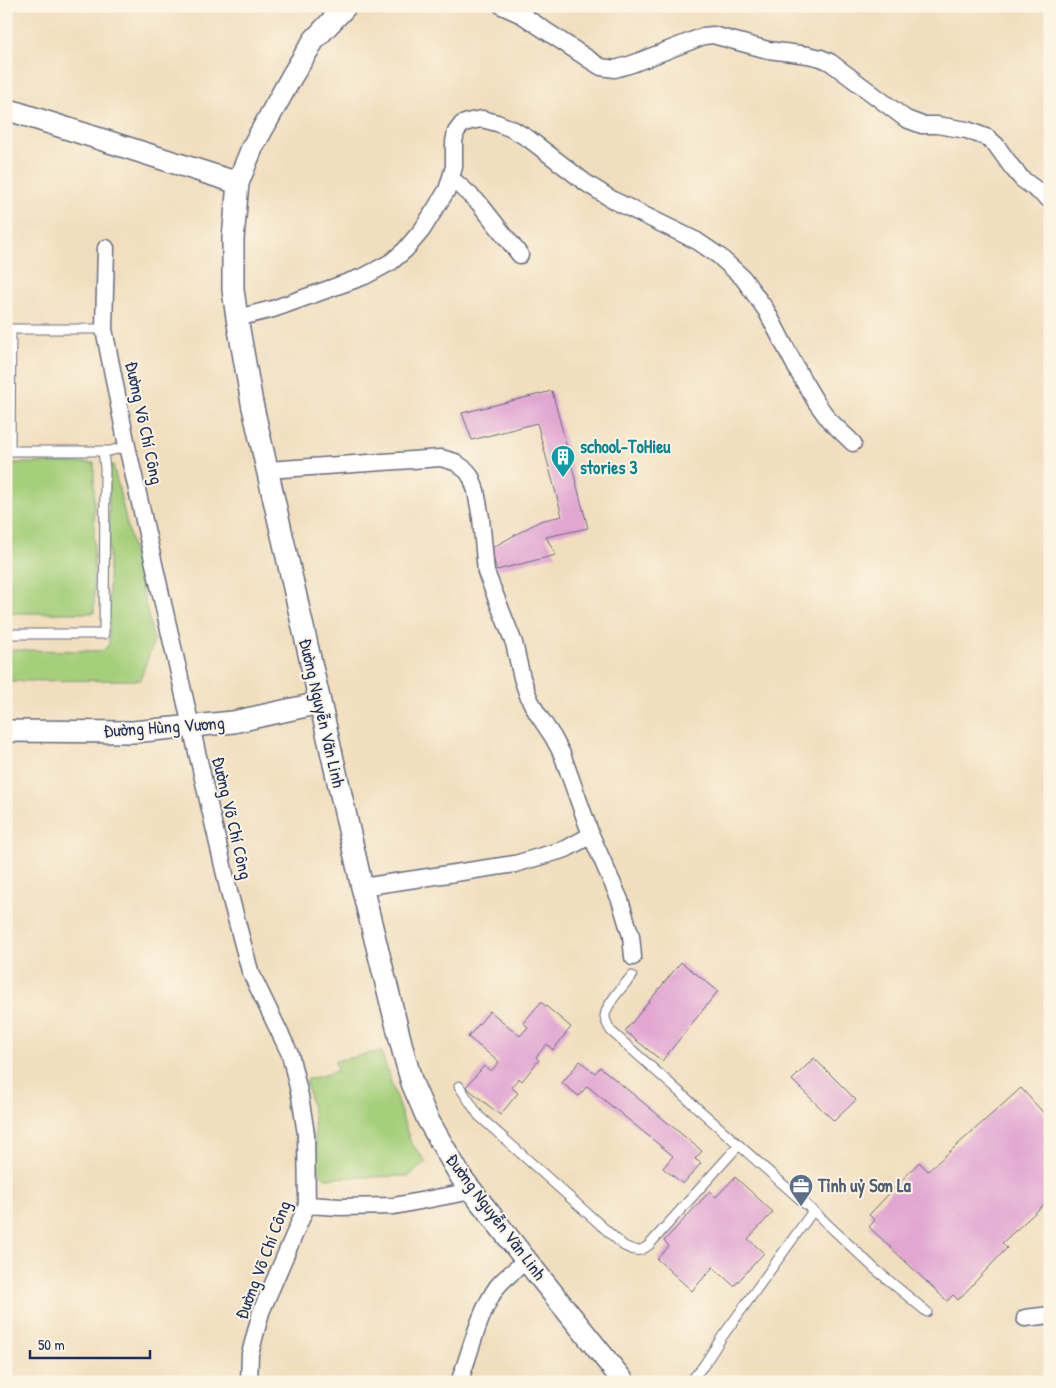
<svg xmlns="http://www.w3.org/2000/svg" width="1056" height="1388" font-family="'Patrick Hand',sans-serif">
	<rect width="100%" height="100%" fill="#fcf5e5"/>
	<filter id="ink" filterUnits="userSpaceOnUse"><feTurbulence type="fractalNoise" baseFrequency=".02" numOctaves="2"/><feDisplacementMap in="SourceGraphic" scale="10" xChannelSelector="R" yChannelSelector="G"/><feConvolveMatrix kernelMatrix="1 2 1 2 8 2 1 2 1" color-interpolation-filters="sRGB"/></filter>
	<filter id="wash" filterUnits="userSpaceOnUse"><feTurbulence type="fractalNoise" baseFrequency=".0096" numOctaves="4" result="noise"/><feDisplacementMap in="SourceGraphic" scale="20" xChannelSelector="R" yChannelSelector="G"/><feGaussianBlur stdDeviation="1.12" result="paint"/><feColorMatrix in="noise" values="0 0 0 0 0 0 0 0 0 0 0 0 0 0 0 0 0 1.4 0 .05"/><feComposite in="paint" operator="in"/></filter>
	<g filter="url(#wash)">
		<rect width="100%" height="100%" fill="#f1debd"/>
		<path fill="#a6cf7b" stroke="#607f6c" d="M 6,463 L 94,463 L 94,613 L 6,613 Z
			M 113,464 L 154,641 L 140,680 L 6,681 L 6,650 L 103,651 L 109,644 L 109,469 Z
			M 381,1051 L 410,1141 L 426,1162 L 409,1176 L 325,1178 L 316,1168 L 314,1117 L 306,1080 L 337,1071 L 335,1061 Z"/>
		<g id="blocks">
			<path fill="#e1a6d2" d="M 552,391 L 588,528 L 546,537 L 556,555 L 497,570 L 490,549 L 540,521 L 562,516 L 537,423 L 472,440 L 462,413 Z
				M 681,962 L 718,991 L 662,1061 L 625,1031 Z
				M 541,1002 L 571,1027 L 553,1050 L 547,1044 L 536,1057 L 539,1060 L 522,1081 L 519,1078 L 511,1087 L 518,1093 L 500,1115 L 466,1087 L 484,1066 L 491,1071 L 499,1062 L 468,1037 L 490,1011 L 520,1036 L 528,1027 L 523,1023 Z
				M 814,1058 L 856,1100 L 834,1121 L 792,1080 Z
				M 580,1061 L 595,1073 L 600,1067 L 702,1151 L 695,1159 L 701,1163 L 683,1184 L 663,1168 L 673,1156 L 587,1086 L 579,1096 L 562,1083 Z
				M 1021,1088 L 1050,1120 L 1050,1199 L 1002,1243 L 1007,1248 L 958,1300 L 953,1295 L 947,1301 L 869,1227 L 875,1220 L 869,1215 L 919,1162 L 928,1171 Z
				M 735,1177 L 773,1212 L 748,1239 L 764,1253 L 734,1286 L 713,1267 L 692,1291 L 657,1259 L 669,1246 L 664,1241 L 710,1191 L 716,1197 Z"/>
		</g>
	</g>
	<g filter="url(#ink)">
		<use href="#blocks" fill-opacity="0" stroke="#666c7f" stroke-width="1"/>
		<g fill="none" stroke-linecap="round" stroke-linejoin="round">
			<defs>
				<path id="service" d="M 6,329 L 104,329
					M 11,329 L 10,451 L 110,451 L 127,446
					M 6,634 L 104,634 L 105,469 L 103,451
					M 632,976 C 624,985 606,1004 605,1016 C 605,1021 608,1026 611,1031 L 822,1219 L 875,1269 L 927,1312
					M 459,1086 L 479,1116 L 624,1246 C 635,1251 639,1253 649,1245 L 739,1145
					M 690,1382 L 704,1365 L 722,1337 L 813,1211"/>
				<path id="minor" d="M 502,6 L 522,15 L 593,62 L 601,67 L 615,69 L 632,64 L 704,36 L 713,35 L 768,50 L 808,55 L 821,58 L 830,62 L 906,119 L 922,125 L 937,125 L 967,130 L 988,138 L 996,145 L 1011,166 L 1022,179 L 1050,200
					M 451,178 L 479,203 L 520,255
					M 106,248 L 104,329 L 127,446 L 229,892 L 250,971 L 290,1054 L 300,1096 L 306,1134 L 307,1205 L 261,1312 L 250,1354 L 249,1382
					M 237,318 L 273,309 L 365,276 L 391,262 L 405,250 L 422,230 L 447,190 L 454,167 L 454,142 L 456,132 L 462,124 L 471,121 L 482,119 L 497,123 L 512,129 L 529,139 L 586,183 L 613,200 L 697,241 L 719,256 L 743,278 L 766,310 L 800,375 L 816,402 L 829,420 L 853,443
					M 267,470 L 441,458 L 455,462 L 467,471 L 472,479 L 476,491 L 481,518 L 486,572 L 514,643 L 522,678 L 529,698 L 537,713 L 553,737 L 562,754 L 591,835 L 620,900 L 631,936 L 633,957
					M 362,887 L 515,864 L 566,849 L 591,835
					M 307,1205 L 340,1207 L 394,1206 L 472,1191
					M 1025,1318 L 1050,1315
					M 459,1382 C 471,1352 478,1314 497,1287 C 505,1277 517,1269 526,1260"/>
				<path id="tertiary" d="M 346,6 L 314,40 L 292,76 L 252,148 L 238,183 L 233,239 L 233,290 L 237,318 L 252,403 L 362,887 L 403,1051 L 412,1083 L 428,1120 L 461,1177 L 526,1260 L 624,1382
					M 6,109 L 238,183
					M 6,731 L 133,732 L 233,722 L 320,703"/>
			</defs>
			<use href="#service" stroke="#666c7f" stroke-width="11"/>
			<use href="#minor" stroke="#666c7f" stroke-width="19"/>
			<use href="#tertiary" stroke="#666c7f" stroke-width="24"/>
			<use href="#service" stroke="#fff" stroke-width="9"/>
			<use href="#minor" stroke="#fff" stroke-width="16"/>
			<use href="#tertiary" stroke="#fff" stroke-width="21"/>
		</g>
	</g>
	<defs>
		<symbol id="building-pin" viewBox="-11 -11 22 30"><path d="M0 17L-7.5 6A9.5 9.5 0 1 1 7.5 6Z" fill="#0f9aa8" stroke="#fcf5e5"/><path d="M-4-6H4V6H1V3H-1V6H-4ZM-2.5-4.3h1.7v1.8h-1.7ZM.8-4.3h1.7v1.8H.8ZM-2.5-1h1.7V.8h-1.7ZM.8-1h1.7V.8H.8Z" fill="#fff"/></symbol>
		<symbol id="office-pin" viewBox="-11 -11 22 30"><path d="M0 17L-7.5 6A9.5 9.5 0 1 1 7.5 6Z" fill="#5c6f8a" stroke="#fcf5e5"/><path d="M-6-3h4V-5.5h4V-3h4V5H-6ZM-1-4.5V-3h2v-1.5ZM-6 0V1H6V0Z" fill="#fff"/></symbol>
	</defs>
	<g fill-rule="evenodd">
		<use href="#building-pin" x="549" y="443" width="28" height="38"/>
		<use href="#office-pin" x="787" y="1172" width="28" height="38"/>
	</g>
	<g text-anchor="middle" stroke-width="4" stroke-linejoin="round" paint-order="stroke">
		<g font-size="18" fill="#1b2f5e" stroke="#fcf5e5">
			<text transform="translate(144 423) rotate(78)" y="6">Đường Võ Chí Công</text>
			<text transform="translate(322 713) rotate(77)" y="6">Đường Nguyễn Văn Linh</text>
			<text transform="translate(164 727) rotate(-4)" y="6">Đường Hùng Vương</text>
			<text transform="translate(232 818) rotate(77)" y="6">Đường Võ Chí Công</text>
			<text transform="translate(496 1217) rotate(53)" y="6">Đường Nguyễn Văn Linh</text>
			<text transform="translate(263 1260) rotate(-69)" y="6">Đường Võ Chí Công</text>
		</g>
		<g font-size="18" font-weight="bold" fill="#0d838f" stroke="#fcf5e5" text-anchor="start">
			<text x="580" y="453">school-ToHieu<tspan x="580" dy="21">stories 3</tspan></text>
		</g>
		<g font-size="18" font-weight="bold" fill="#4e5e75" stroke="#fcf5e5" text-anchor="start">
			<text x="818" y="1192">Tỉnh uỷ Sơn La</text>
		</g>
	</g>
	<rect width="1056" height="1388" fill="none" stroke="#fcf5e5" stroke-width="25"/>
	<path d="M30 1350v8h120v-8" fill="none" stroke="#1b2f5e" stroke-width="2.5"/>
	<text x="38" y="1350" font-size="15" fill="#1b2f5e" stroke="#fcf5e5" stroke-width="4" paint-order="stroke">50 m</text>
</svg>
